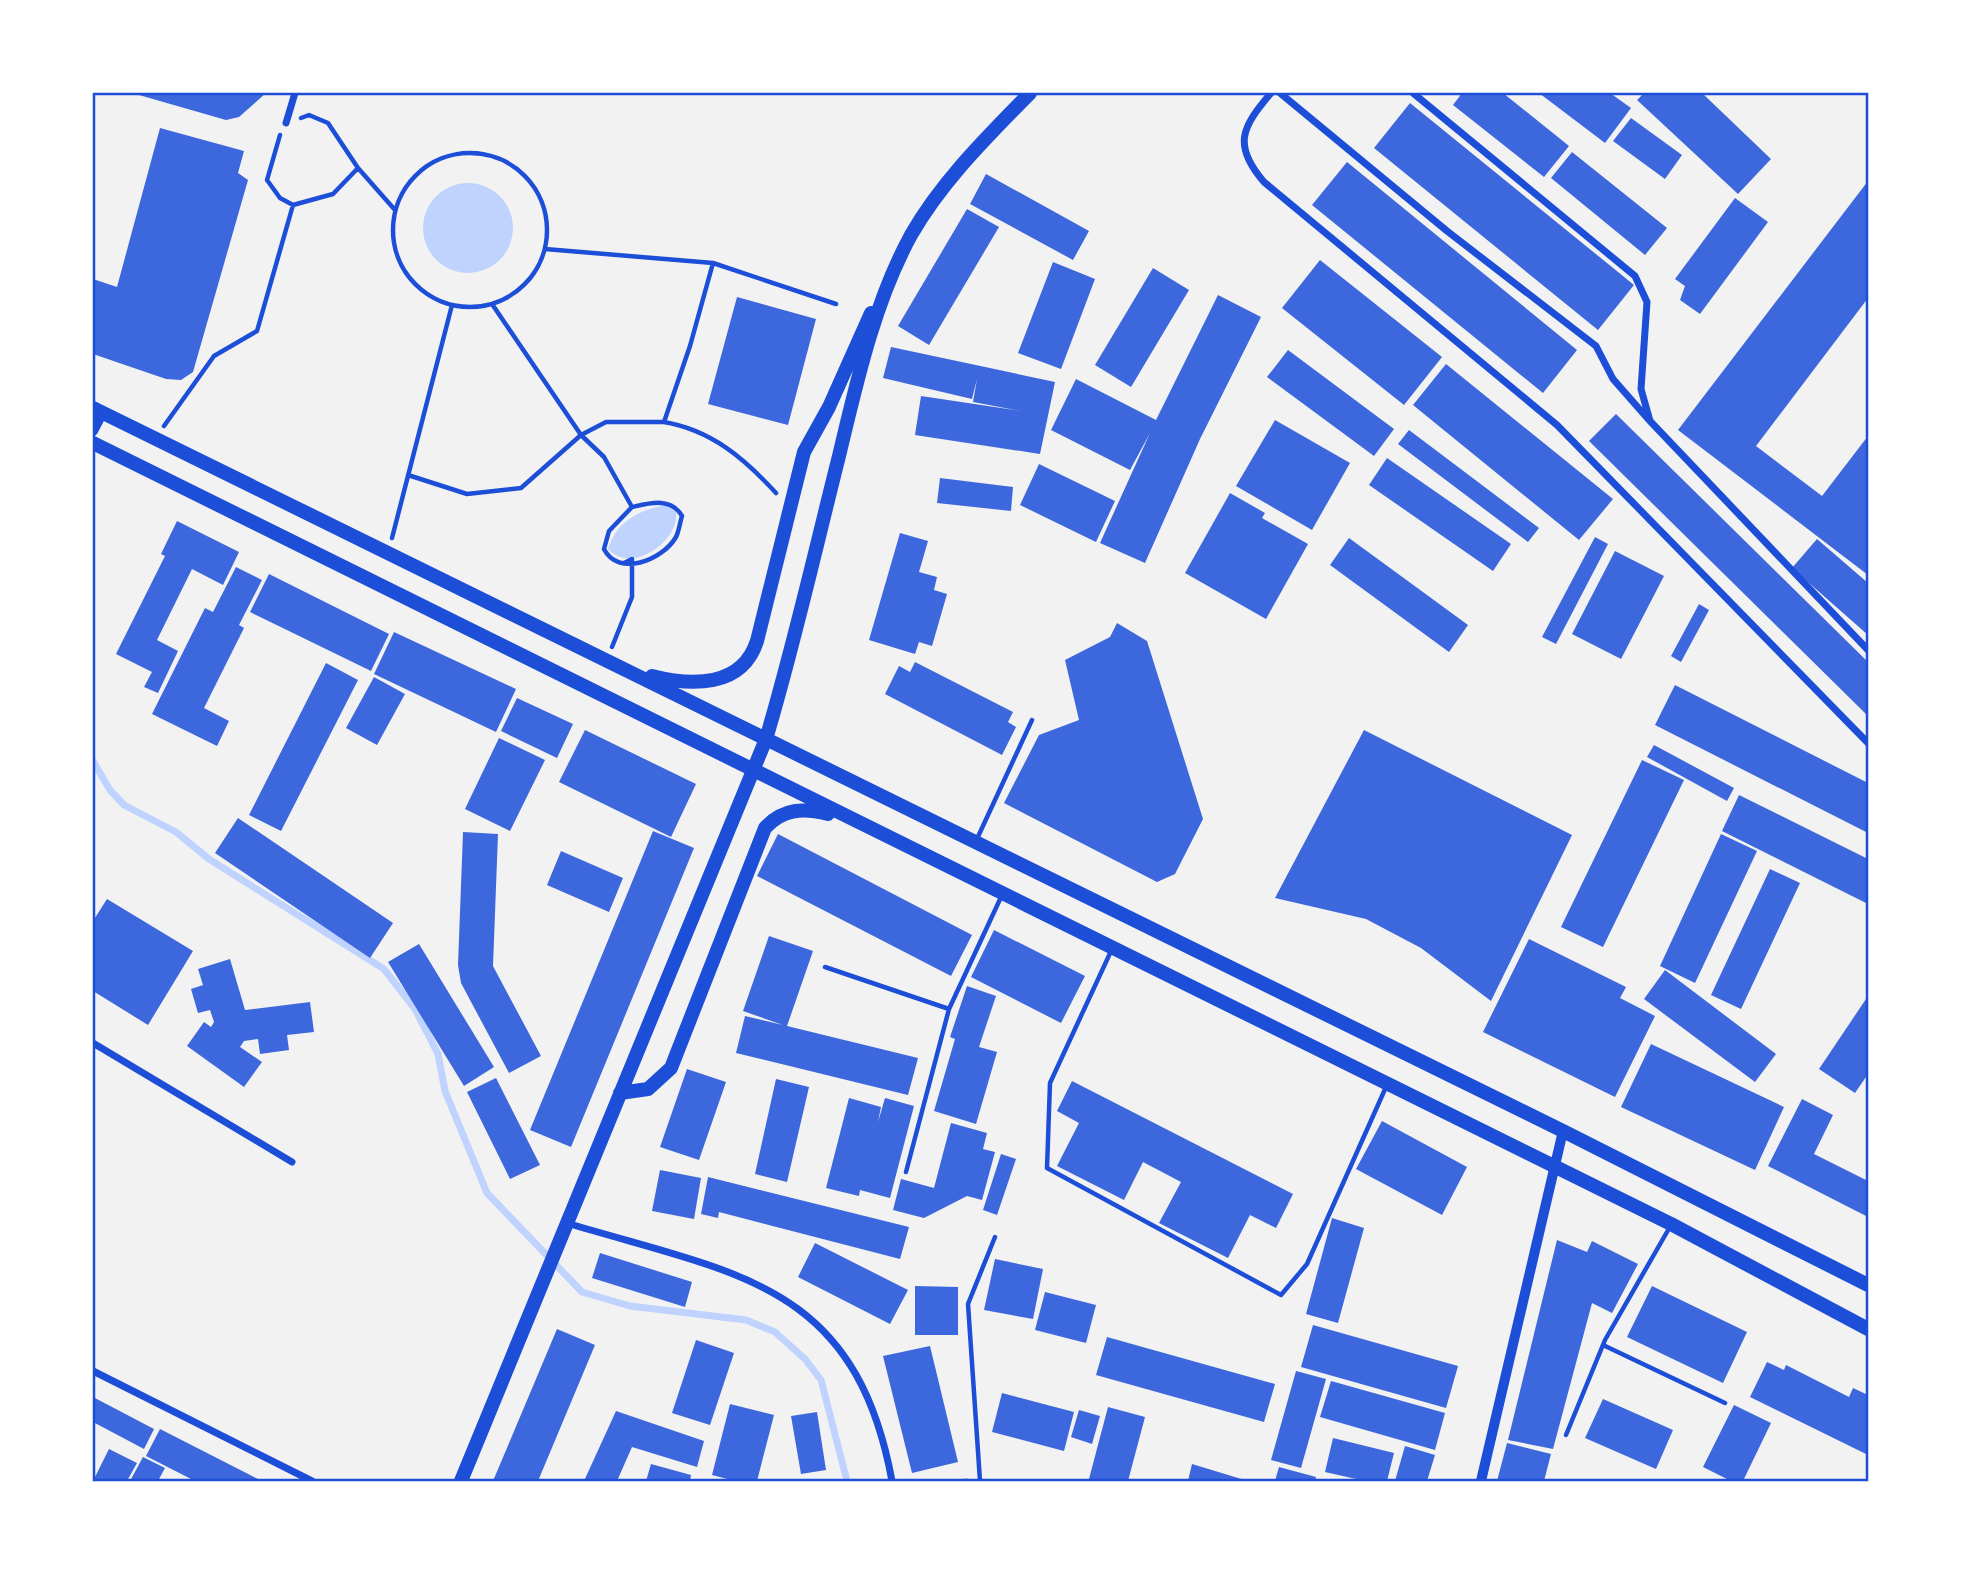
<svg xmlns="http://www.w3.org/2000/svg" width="1961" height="1574" font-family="Cabin,sans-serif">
	<rect width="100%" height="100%" fill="#f2f2f2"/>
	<path fill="#bfd3fe" d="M423 228a45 45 0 1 1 90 0a45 45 0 1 1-90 0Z
		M 665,505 L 676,512 C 680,541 631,575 608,549 C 617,521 638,511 665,505 Z"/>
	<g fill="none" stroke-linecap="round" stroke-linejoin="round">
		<path stroke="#bfd3fe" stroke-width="7" d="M 93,761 L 110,790 L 124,805 L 176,832 L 209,859 L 384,969 L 415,1009 L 438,1054 L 445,1091 L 487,1193 L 582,1292 L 630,1306 L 746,1320 L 775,1332 L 805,1359 L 821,1380 L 847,1481"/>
	</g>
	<path fill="#3d67dc" d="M 132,93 L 266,93 L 239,117 L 226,120 Z
		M 1462,93 L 1503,93 L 1569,146 L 1544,177 L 1453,105 Z
		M 1539,93 L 1610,93 L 1631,108 L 1605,143 Z
		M 1644,93 L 1702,93 L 1771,159 L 1738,194 L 1637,100 Z
		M 1410,103 L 1634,285 L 1598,330 L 1374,148 Z
		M 1631,118 L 1682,155 L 1665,179 L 1613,141 Z
		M 160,128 L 244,151 L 238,173 L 248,180 L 193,372 L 181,380 L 166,379 L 93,354 L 93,279 L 117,287 Z
		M 1572,152 L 1667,228 L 1645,255 L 1551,178 Z
		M 1347,162 L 1577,350 L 1543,393 L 1312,205 Z
		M 986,174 L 1089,231 L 1073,260 L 970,204 Z
		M 1868,181 L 1868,298 L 1756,446 L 1822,496 L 1868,436 L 1868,575 L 1678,430 Z
		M 1735,198 L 1768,222 L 1700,314 L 1680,300 L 1685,286 L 1675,279 Z
		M 967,209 L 999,227 L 929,345 L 898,326 Z
		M 1320,260 L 1442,357 L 1404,405 L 1282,308 Z
		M 1053,262 L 1095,279 L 1061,369 L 1018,353 Z
		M 1153,268 L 1189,290 L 1131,387 L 1095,365 Z
		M 1218,295 L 1261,317 L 1200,439 L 1145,563 L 1100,543 L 1150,433 L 1130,470 L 1051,430 L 1076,379 L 1156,420 Z
		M 737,297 L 816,319 L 788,425 L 708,404 Z
		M 891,347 L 1055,382 L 1040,454 L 915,435 L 921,396 L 1021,411 L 973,402 L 977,379 L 972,399 L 883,378 Z
		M 1288,350 L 1394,429 L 1374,456 L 1267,377 Z
		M 1446,364 L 1613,499 L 1579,540 L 1413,405 Z
		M 1616,414 L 1868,662 L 1868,716 L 1589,441 Z
		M 1275,420 L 1350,463 L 1312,530 L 1236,486 Z
		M 1409,430 L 1539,528 L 1528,542 L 1398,444 Z
		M 1387,458 L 1511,544 L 1493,571 L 1369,485 Z
		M 1039,464 L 1115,501 L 1096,542 L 1020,505 Z
		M 940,478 L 1013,487 L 1011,511 L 937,503 Z
		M 1230,493 L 1265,513 L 1262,518 L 1308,544 L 1266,619 L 1185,573 Z
		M 177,521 L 239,552 L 223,585 L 192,569 L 157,640 L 178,651 L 158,693 L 144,687 L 152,672 L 116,654 L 165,556 L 161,554 Z
		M 900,533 L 928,541 L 919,572 L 937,577 L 934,590 L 947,594 L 932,646 L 919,642 L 915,654 L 869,640 Z
		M 1595,537 L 1608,544 L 1556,644 L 1542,637 Z
		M 1349,538 L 1468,625 L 1449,652 L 1330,565 Z
		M 1817,539 L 1868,583 L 1868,635 L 1792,568 Z
		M 1615,551 L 1664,576 L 1621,659 L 1572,634 Z
		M 236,567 L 262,580 L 239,625 L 244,628 L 204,708 L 229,721 L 217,746 L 152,714 L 205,608 L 213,612 Z
		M 269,574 L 389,634 L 371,671 L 250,612 Z
		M 1699,604 L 1709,610 L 1681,662 L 1671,656 Z
		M 1117,623 L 1147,641 L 1203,819 L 1175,874 L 1157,882 L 1004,803 L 1039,735 L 1079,720 L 1065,660 L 1110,637 Z
		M 394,632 L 516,689 L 496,732 L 374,674 Z
		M 915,662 L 1013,712 L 1008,722 L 1016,727 L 1002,755 L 885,694 L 899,666 L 910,672 Z
		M 326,663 L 358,680 L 281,831 L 249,815 Z
		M 374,677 L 405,694 L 377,745 L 346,728 Z
		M 1675,685 L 1868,783 L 1868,833 L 1655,725 Z
		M 517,698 L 573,724 L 557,758 L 501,731 Z
		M 585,730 L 696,784 L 671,837 L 559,782 Z
		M 1364,730 L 1572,835 L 1491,1001 L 1421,948 L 1366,919 L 1275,898 Z
		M 499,738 L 545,760 L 510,831 L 465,809 Z
		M 1654,745 L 1734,788 L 1727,801 L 1647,757 Z
		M 1642,760 L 1684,780 L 1603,947 L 1561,927 Z
		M 1739,795 L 1868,859 L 1868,904 L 1722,831 Z
		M 238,818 L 393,923 L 370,958 L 215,853 Z
		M 653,831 L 694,848 L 571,1147 L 530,1130 Z
		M 463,832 L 498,834 L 493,966 L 541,1056 L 509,1073 L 461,983 L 458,965 Z
		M 778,834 L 972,935 L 951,976 L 757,876 Z
		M 1721,834 L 1757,851 L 1695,983 L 1660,966 Z
		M 561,851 L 623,878 L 609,912 L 547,885 Z
		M 1770,869 L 1800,883 L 1741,1009 L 1711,995 Z
		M 107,899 L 193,951 L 148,1025 L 93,991 L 93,921 Z
		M 994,930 L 1085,976 L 1061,1023 L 971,977 Z
		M 769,936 L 813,951 L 787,1026 L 918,1058 L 908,1095 L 736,1053 L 745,1016 L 783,1025 L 743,1011 Z
		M 1529,939 L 1626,987 L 1620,998 L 1655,1016 L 1615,1097 L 1483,1032 Z
		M 419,944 L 494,1067 L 464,1086 L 388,962 Z
		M 230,959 L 245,1010 L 310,1002 L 314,1032 L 287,1035 L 289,1050 L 260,1054 L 258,1039 L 244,1041 L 240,1047 L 262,1062 L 244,1087 L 187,1046 L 204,1022 L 211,1027 L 214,1022 L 210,1010 L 198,1013 L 191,989 L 203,985 L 198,969 Z
		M 1665,970 L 1776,1054 L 1755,1082 L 1644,999 Z
		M 967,986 L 996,996 L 979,1047 L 997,1052 L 976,1124 L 934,1111 L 955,1039 L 950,1037 Z
		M 1868,996 L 1868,1074 L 1855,1093 L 1819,1069 Z
		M 1651,1044 L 1784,1107 L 1755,1170 L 1621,1107 Z
		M 687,1069 L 726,1082 L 699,1160 L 660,1147 Z
		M 496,1078 L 540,1165 L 510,1179 L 467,1092 Z
		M 776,1079 L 809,1087 L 787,1182 L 755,1174 Z
		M 1072,1081 L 1293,1194 L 1276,1228 L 1250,1215 L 1228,1258 L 1159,1223 L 1181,1182 L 1143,1162 L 1124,1200 L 1057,1166 L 1079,1123 L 1057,1111 Z
		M 849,1098 L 881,1107 L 878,1122 L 885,1098 L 914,1106 L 890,1198 L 860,1190 L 859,1196 L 826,1188 Z
		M 1802,1099 L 1833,1115 L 1814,1154 L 1868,1181 L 1868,1217 L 1768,1166 Z
		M 1382,1121 L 1467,1167 L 1442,1215 L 1356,1169 Z
		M 951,1123 L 987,1133 L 983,1149 L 995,1152 L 982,1200 L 967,1196 L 924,1218 L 893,1210 L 901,1179 L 934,1188 Z
		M 1001,1154 L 1016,1159 L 997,1215 L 983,1210 Z
		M 660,1170 L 701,1178 L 694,1219 L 652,1211 Z
		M 708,1177 L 909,1227 L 900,1259 L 719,1212 L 718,1218 L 701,1214 Z
		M 1332,1218 L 1364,1228 L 1338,1323 L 1306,1314 Z
		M 1557,1240 L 1587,1252 L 1592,1241 L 1638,1264 L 1612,1313 L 1592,1303 L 1553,1449 L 1508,1440 Z
		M 815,1243 L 908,1290 L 890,1324 L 798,1277 Z
		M 600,1253 L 692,1282 L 685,1307 L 592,1278 Z
		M 995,1259 L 1043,1269 L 1033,1319 L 984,1310 Z
		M 915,1286 L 958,1287 L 958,1335 L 915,1335 Z
		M 1652,1286 L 1747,1332 L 1723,1383 L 1627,1337 Z
		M 1045,1292 L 1096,1305 L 1086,1343 L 1035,1330 Z
		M 1313,1325 L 1458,1366 L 1446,1408 L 1301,1367 Z
		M 557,1329 L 595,1345 L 538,1481 L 493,1481 Z
		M 1107,1337 L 1275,1384 L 1264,1422 L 1096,1375 Z
		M 696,1340 L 734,1353 L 710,1425 L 672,1413 Z
		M 930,1346 L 958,1462 L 912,1473 L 883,1356 Z
		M 1767,1362 L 1784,1370 L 1786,1365 L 1849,1397 L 1853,1388 L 1868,1395 L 1868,1455 L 1750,1397 Z
		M 1296,1371 L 1326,1379 L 1301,1468 L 1271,1460 Z
		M 1331,1381 L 1445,1413 L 1435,1450 L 1320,1417 Z
		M 1002,1393 L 1074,1412 L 1064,1451 L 992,1432 Z
		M 93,1397 L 154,1429 L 144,1449 L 93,1422 Z
		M 1603,1399 L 1673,1430 L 1656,1469 L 1585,1438 Z
		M 730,1404 L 774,1415 L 757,1481 L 735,1481 L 712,1475 Z
		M 1734,1405 L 1771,1423 L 1743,1481 L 1731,1481 L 1703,1467 Z
		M 1108,1407 L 1145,1417 L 1128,1481 L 1089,1479 Z
		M 1079,1410 L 1100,1416 L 1092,1444 L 1071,1437 Z
		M 616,1411 L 704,1441 L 697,1467 L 632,1447 L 617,1481 L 584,1481 Z
		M 817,1412 L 826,1470 L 801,1474 L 791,1416 Z
		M 160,1429 L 262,1481 L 195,1481 L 146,1456 Z
		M 1333,1438 L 1394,1453 L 1387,1481 L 1365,1481 L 1325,1472 Z
		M 1507,1443 L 1551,1454 L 1544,1481 L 1497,1481 Z
		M 1405,1446 L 1435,1455 L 1427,1481 L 1395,1481 Z
		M 109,1449 L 137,1463 L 127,1481 L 93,1481 Z
		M 143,1457 L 165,1468 L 158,1481 L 130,1481 Z
		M 651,1464 L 691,1475 L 690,1481 L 646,1481 Z
		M 1192,1464 L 1248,1481 L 1188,1481 Z
		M 1279,1467 L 1316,1477 L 1315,1481 L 1275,1481 Z"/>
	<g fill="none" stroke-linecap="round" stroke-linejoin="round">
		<path stroke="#1d4ed8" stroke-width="4.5" d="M 301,118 L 309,115 L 328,123 L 358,168
			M 280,135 L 267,180 L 280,198 L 293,205
			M393 230a77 77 0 1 1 154 0a77 77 0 1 1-154 0Z
			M 713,263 L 836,304
			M 492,304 L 581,435 L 604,457 L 632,507 L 609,531 L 604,549 C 618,577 662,561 676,537 C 679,531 680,522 682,516 C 671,497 650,503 632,507
			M 664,422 C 711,430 744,458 776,493
			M 164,426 L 214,356 L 257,331 L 293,205 L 333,194 L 358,168 L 395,210
			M 408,475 L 467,494 L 521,488 L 581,435 L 606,422 L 664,422 L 690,346 L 713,263 L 545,249
			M 392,538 L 452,305
			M 612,647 L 632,597 L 632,559 L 624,563"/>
		<path stroke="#1d4ed8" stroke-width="4.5" d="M 976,841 L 1032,720
			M 1112,949 L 1050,1083 L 1047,1168 L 1281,1295 L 1307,1264 L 1386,1087
			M 825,967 L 949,1009 L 1002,895
			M 906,1172 L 949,1009
			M 1603,1345 L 1725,1403
			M 1566,1435 L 1605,1340 L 1671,1225
			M 964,1481 L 968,1481
			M 980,1481 L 968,1304 L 995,1237"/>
		<path stroke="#1d4ed8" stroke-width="7" d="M 1271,93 C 1242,127 1232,145 1264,182 L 1557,425 L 1868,743
			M 1280,93 L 1447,231 L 1596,346 L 1613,379 L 1649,420
			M 1413,93 L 1635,276 L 1647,302 L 1641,389 L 1650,421 L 1868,650
			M 286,123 L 295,93
			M 93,1043 L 292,1162
			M 567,1223 C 735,1274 855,1281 892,1481
			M 93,1371 L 312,1481"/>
		<path stroke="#1d4ed8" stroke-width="10" d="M 93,431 L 103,412
			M 1481,1481 L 1563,1131"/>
		<path stroke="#1d4ed8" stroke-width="14" d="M 93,408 L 1563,1131 L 1868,1285
			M 93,443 L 1671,1224 L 1868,1329
			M 652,676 C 691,686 742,688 757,641 L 804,452 L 829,407 L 871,313
			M 620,1093 L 648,1089 L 671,1068 L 765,828 C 783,808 804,808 828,814
			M 461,1481 L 766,739 C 794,645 815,551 839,456 C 857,381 874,303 911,235 C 942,181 987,137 1030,93"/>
	</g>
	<rect width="1961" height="1574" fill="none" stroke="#ffffff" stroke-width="189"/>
	<rect x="94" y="94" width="1773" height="1386" fill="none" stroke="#1d4ed8" stroke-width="2.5"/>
</svg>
